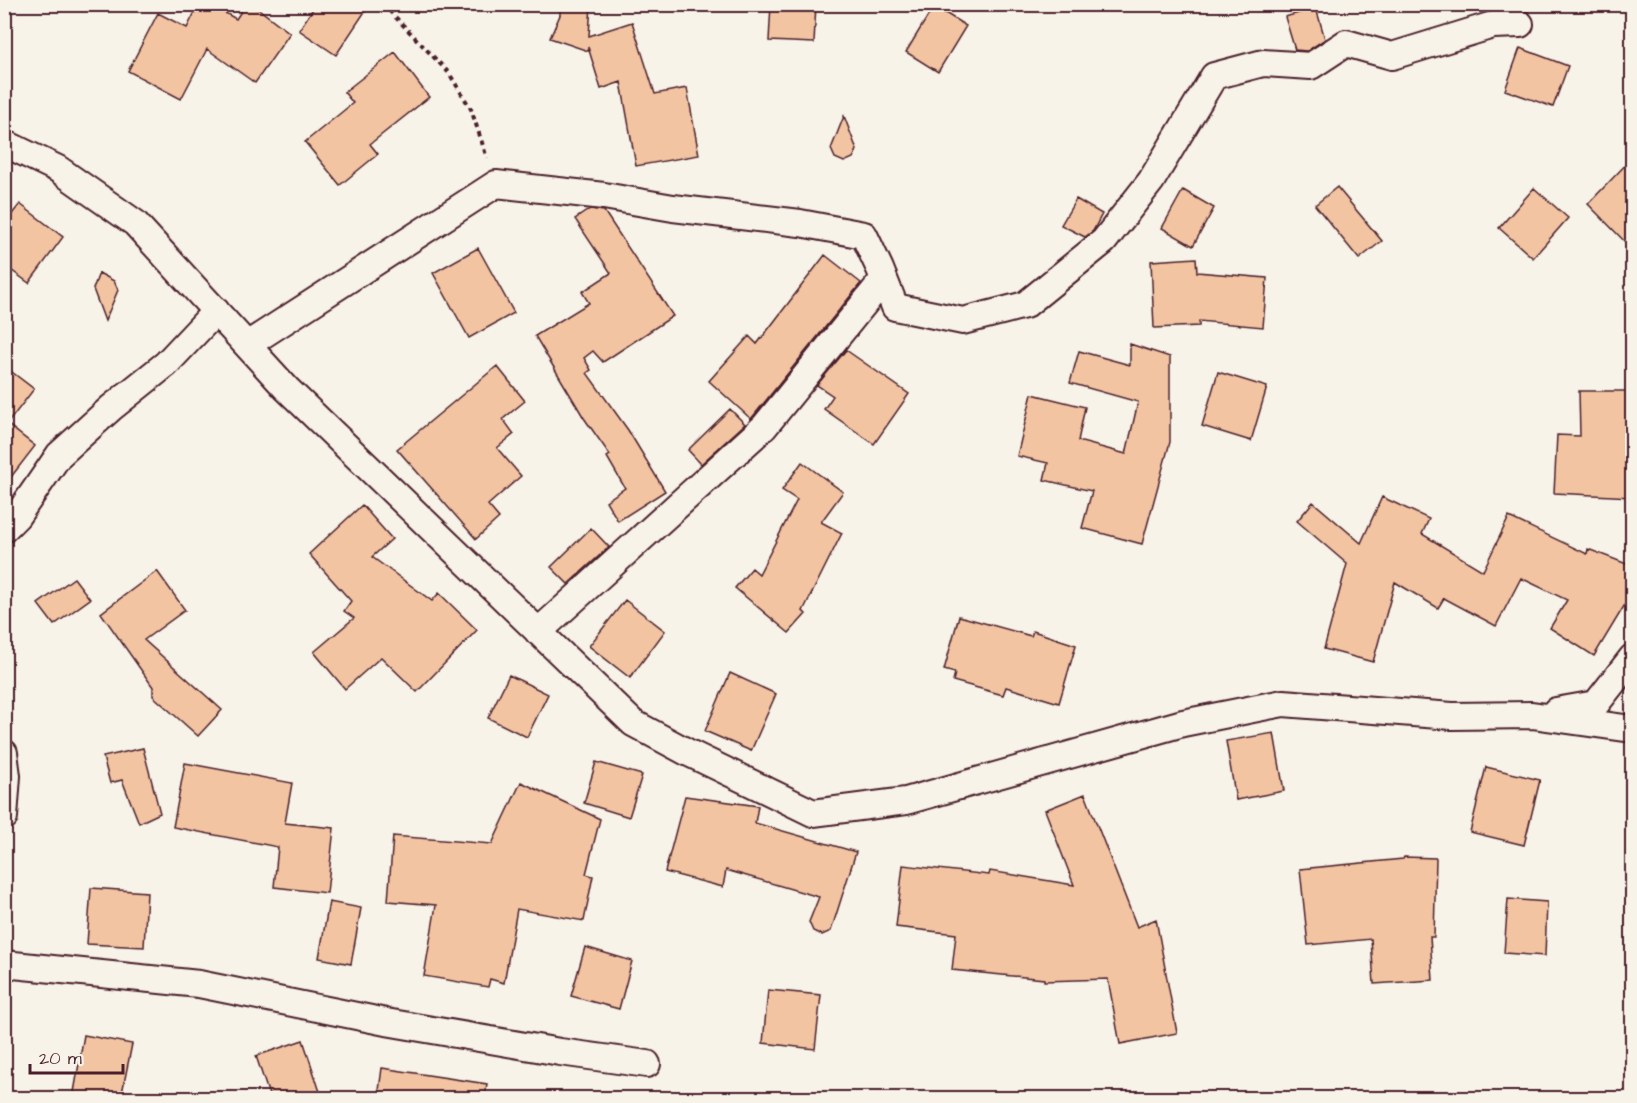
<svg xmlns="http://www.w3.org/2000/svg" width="1637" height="1103" font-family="'Architects Daughter',sans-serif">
	<rect width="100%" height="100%" fill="#f7f3e8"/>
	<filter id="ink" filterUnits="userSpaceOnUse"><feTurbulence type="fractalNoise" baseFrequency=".0167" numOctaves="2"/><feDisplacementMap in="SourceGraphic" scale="12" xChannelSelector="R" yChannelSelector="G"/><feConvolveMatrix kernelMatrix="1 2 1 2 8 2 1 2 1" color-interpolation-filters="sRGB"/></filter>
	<g filter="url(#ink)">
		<path fill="#f2c4a2" stroke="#4a1f2b" stroke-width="1.5" d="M 199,4 L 209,4 L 236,19 L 246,4 L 252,4 L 290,33 L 255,83 L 207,49 L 181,99 L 128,71 L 158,13 L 187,28 Z
			M 316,4 L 370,4 L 336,55 L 299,30 Z
			M 560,4 L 591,4 L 589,36 L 632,22 L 655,94 L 687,88 L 699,155 L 636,166 L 621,82 L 601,89 L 588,47 L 588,51 L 550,38 L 560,15 Z
			M 771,4 L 816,4 L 814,43 L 769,41 Z
			M 934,6 L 966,26 L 938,72 L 906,52 Z
			M 1316,8 L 1325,39 L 1307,51 L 1295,50 L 1285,17 Z
			M 1520,48 L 1568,66 L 1553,107 L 1505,90 Z
			M 395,52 L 429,97 L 370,144 L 378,154 L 340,185 L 305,142 L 353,103 L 344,92 Z
			M 844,116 L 857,150 L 853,158 L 844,162 L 835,158 L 831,149 Z
			M 1632,158 L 1632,249 L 1588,204 Z
			M 1337,187 L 1382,241 L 1359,259 L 1315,205 Z
			M 1534,188 L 1568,218 L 1533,258 L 1499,228 Z
			M 1183,190 L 1214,208 L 1193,246 L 1162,228 Z
			M 1076,199 L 1102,214 L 1093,231 L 1085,237 L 1061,225 Z
			M 20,204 L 63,237 L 29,283 L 4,265 L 4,224 Z
			M 590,209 L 604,211 L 673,316 L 603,362 L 593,351 L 584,358 L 591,370 L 587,373 L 628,430 L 665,491 L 618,521 L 606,501 L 625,488 L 607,457 L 610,455 L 584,418 L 535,336 L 589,303 L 582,292 L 611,273 L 575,219 Z
			M 478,248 L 514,313 L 469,338 L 433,273 Z
			M 825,255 L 861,283 L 751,419 L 709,381 L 749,336 L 757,344 Z
			M 1196,258 L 1197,272 L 1267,278 L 1263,327 L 1199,321 L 1199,326 L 1154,328 L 1151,261 Z
			M 99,273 L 114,281 L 118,290 L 105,321 L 93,289 Z
			M 1130,344 L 1170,357 L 1170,442 L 1142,544 L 1082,528 L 1092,491 L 1044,480 L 1048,463 L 1017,456 L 1032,394 L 1085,407 L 1078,441 L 1126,454 L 1138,402 L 1070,383 L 1079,351 L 1130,365 Z
			M 846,350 L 909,394 L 874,444 L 824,409 L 833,396 L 817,385 Z
			M 4,366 L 34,389 L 7,424 L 35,446 L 4,486 Z
			M 497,366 L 525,401 L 503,419 L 514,434 L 497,448 L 521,476 L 488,505 L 499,518 L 476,539 L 397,449 Z
			M 1218,372 L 1267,387 L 1251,441 L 1202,426 Z
			M 1579,391 L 1632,391 L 1632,497 L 1554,493 L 1557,435 L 1580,436 Z
			M 730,409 L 745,424 L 701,464 L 688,450 Z
			M 802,462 L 843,492 L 821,522 L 842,533 L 803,611 L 806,614 L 789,633 L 735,588 L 752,568 L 759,574 L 797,500 L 782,490 Z
			M 1382,497 L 1429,519 L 1422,534 L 1483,571 L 1509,517 L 1587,554 L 1588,549 L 1632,566 L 1632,593 L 1594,656 L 1550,628 L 1567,600 L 1521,578 L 1496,626 L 1444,598 L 1438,608 L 1395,582 L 1373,662 L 1324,649 L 1347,564 L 1297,521 L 1313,502 L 1361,543 Z
			M 362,505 L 392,539 L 372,557 L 432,601 L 439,593 L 477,630 L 417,692 L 381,657 L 345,689 L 314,652 L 354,618 L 344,611 L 351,601 L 309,554 Z
			M 591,528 L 609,547 L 568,584 L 551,567 Z
			M 157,571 L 185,610 L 144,640 L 222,710 L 198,736 L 153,696 L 153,687 L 101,613 Z
			M 74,578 L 90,599 L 54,625 L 38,604 Z
			M 625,600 L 665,631 L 630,678 L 589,646 Z
			M 959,616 L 1031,636 L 1033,631 L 1076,645 L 1059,703 L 1006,687 L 1003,695 L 953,681 L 955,673 L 944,670 Z
			M 730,673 L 776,694 L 751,751 L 705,731 Z
			M 509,675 L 548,694 L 527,737 L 488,718 Z
			M 1274,733 L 1284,791 L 1236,800 L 1226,741 Z
			M 143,748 L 160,813 L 139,823 L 122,780 L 110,783 L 103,757 Z
			M 596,762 L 642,775 L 629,817 L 584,803 Z
			M 185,763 L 292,783 L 285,823 L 334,828 L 327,893 L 274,887 L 278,847 L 173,827 Z
			M 1486,767 L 1540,780 L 1524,845 L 1470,832 Z
			M 521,782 L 600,819 L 586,874 L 593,876 L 584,921 L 517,909 L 504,983 L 490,979 L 488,987 L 424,976 L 436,905 L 388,901 L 393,836 L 492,844 Z
			M 1085,794 L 1137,927 L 1156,919 L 1177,1033 L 1120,1044 L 1108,979 L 1044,981 L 1044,979 L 952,970 L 956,934 L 896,927 L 903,865 L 989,875 L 990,871 L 1074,885 L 1045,810 Z
			M 685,796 L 758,806 L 755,823 L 856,852 L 831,931 L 822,935 L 813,931 L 809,922 L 819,897 L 726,870 L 723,887 L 665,872 Z
			M 1404,857 L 1436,858 L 1434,937 L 1430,937 L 1433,980 L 1374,984 L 1371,939 L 1308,945 L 1300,869 L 1403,859 Z
			M 91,888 L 147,892 L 144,947 L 87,944 Z
			M 1508,899 L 1547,902 L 1545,956 L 1504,953 Z
			M 329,902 L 361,908 L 351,964 L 319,958 Z
			M 585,947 L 632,961 L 619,1009 L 571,996 Z
			M 768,990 L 821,995 L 815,1049 L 763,1043 Z
			M 84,1035 L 132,1044 L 121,1098 L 73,1098 Z
			M 303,1040 L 322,1098 L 270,1098 L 256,1056 Z
			M 382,1068 L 487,1084 L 485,1098 L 378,1098 Z"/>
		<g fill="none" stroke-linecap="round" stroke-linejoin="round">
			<defs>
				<path id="street" d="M 4,143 L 58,169 L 135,223 L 287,389 L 633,723 L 687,752 L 813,813 L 906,801 L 1183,723 L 1283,703 L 1452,716 L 1532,715 L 1632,729
					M 247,345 L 496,184 L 604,196 L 673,208 L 800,223 L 864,235 L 880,269 L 895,307 L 963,321 L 1025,305 L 1104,241 L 1151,181 L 1214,76 L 1263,63 L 1311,66 L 1346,43 L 1392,56 L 1493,25 L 1520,24
					M 4,529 L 17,516 L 59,455 L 111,408 L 166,364 L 216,311
					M 538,632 L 764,427 L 884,279
					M 1556,711 L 1596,704 L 1632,658
					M 4,753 L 7,776 L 4,817
					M 4,964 L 199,984 L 386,1022 L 560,1052 L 647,1064"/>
			</defs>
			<use href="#street" stroke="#4a1f2b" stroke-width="30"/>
			<path stroke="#4a1f2b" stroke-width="4" stroke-dasharray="4.5 4.5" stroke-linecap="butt" d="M 383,4 L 449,73 L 471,109 L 487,158"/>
			<use href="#street" stroke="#f7f3e8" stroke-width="26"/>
		</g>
	</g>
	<rect width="1637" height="1103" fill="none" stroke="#f7f3e8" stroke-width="24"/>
	<rect x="12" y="12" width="1613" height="1079" fill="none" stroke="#4a1f2b" stroke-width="2" filter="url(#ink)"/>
	<path d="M30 1064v9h93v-9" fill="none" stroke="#4a1f2b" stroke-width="3"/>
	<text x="39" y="1064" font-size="18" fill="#4a1f2b" stroke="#f7f3e8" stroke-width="4.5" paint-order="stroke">20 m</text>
</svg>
